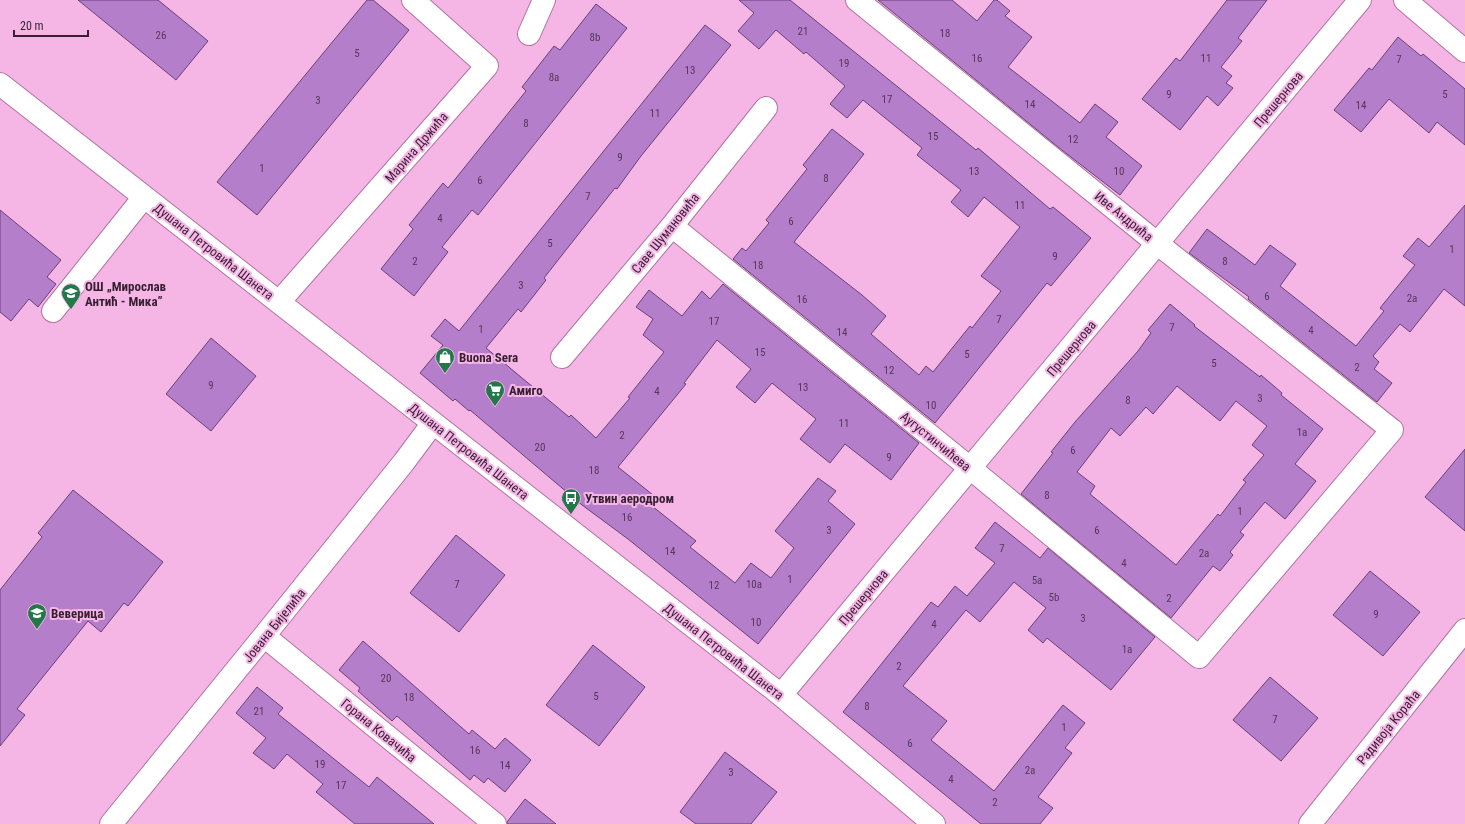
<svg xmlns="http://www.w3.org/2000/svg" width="1465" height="824" font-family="'Roboto Condensed',sans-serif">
	<rect width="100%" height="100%" fill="#f5b5e5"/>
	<path fill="#b47ecb" stroke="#684177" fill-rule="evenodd" d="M 78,0 L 158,0 L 208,41 L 176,80 Z
		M 367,0 L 373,0 L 409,30 L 257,215 L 217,182 Z
		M 739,0 L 790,0 L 976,150 L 978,148 L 1050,209 L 1053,207 L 1091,238 L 1051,286 L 1047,283 L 935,423 L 733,259 L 742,248 L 746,251 L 769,223 L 766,220 L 807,169 L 803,165 L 832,129 L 864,154 L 794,242 L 862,295 L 886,316 L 871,334 L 919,375 L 926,366 L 933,372 L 970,326 L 972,328 L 1001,291 L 981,276 L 1020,227 L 984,197 L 968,217 L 951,202 L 961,190 L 917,155 L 922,148 L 863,100 L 847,118 L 830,104 L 845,86 L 806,52 L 804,54 L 776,30 L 759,49 L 738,31 L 754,13 Z
		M 878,0 L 952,0 L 977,21 L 994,0 L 997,0 L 1010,11 L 1005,16 L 1032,37 L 1008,67 L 1080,123 L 1095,104 L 1118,122 L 1106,137 L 1142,166 L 1120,195 L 1058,147 Z
		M 1227,0 L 1267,0 L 1238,38 L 1242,41 L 1221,67 L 1232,76 L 1226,83 L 1233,88 L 1218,106 L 1207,96 L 1180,130 L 1142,99 L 1176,58 L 1180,61 Z
		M 596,4 L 627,28 L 478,215 L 472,210 L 442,247 L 448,252 L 414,296 L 381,269 L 413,229 L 409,225 L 443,183 L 448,188 L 526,91 L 522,87 L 554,46 L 560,50 Z
		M 705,25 L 731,45 L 641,156 L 617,189 L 615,188 L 577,236 L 544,278 L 546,280 L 521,312 L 518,309 L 486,348 L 569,417 L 571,415 L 596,438 L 630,398 L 628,397 L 664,352 L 643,335 L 653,319 L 636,307 L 649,290 L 682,316 L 702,291 L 710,299 L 723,284 L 919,443 L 891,480 L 845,444 L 830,463 L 800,439 L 816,419 L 772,383 L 755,403 L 736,387 L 751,369 L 717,340 L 684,383 L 686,384 L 618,467 L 658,499 L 652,506 L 696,541 L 690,547 L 735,583 L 751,563 L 771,578 L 794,548 L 775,531 L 818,478 L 836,491 L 828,501 L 855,524 L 758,644 L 628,539 L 582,505 L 470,410 L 469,411 L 455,399 L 453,401 L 420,373 L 443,345 L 431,336 L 445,319 L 459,331 Z
		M 1398,37 L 1421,56 L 1423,54 L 1465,89 L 1465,145 L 1437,122 L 1429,133 L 1389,99 L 1361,132 L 1334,110 L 1369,68 L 1372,70 Z
		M 1465,205 L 1465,306 L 1444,289 L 1410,332 L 1400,324 L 1373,356 L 1379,362 L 1374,369 L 1392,383 L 1377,402 L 1248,299 L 1249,297 L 1189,253 L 1207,229 L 1255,265 L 1270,245 L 1296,264 L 1280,286 L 1356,346 L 1384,311 L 1380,308 L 1415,265 L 1403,256 L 1418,238 L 1429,247 Z
		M 0,210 L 61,260 L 47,277 L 56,284 L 38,307 L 29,299 L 11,321 L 0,312 Z
		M 1170,304 L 1195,325 L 1194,326 L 1260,377 L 1261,375 L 1282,393 L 1281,395 L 1323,429 L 1295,464 L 1316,481 L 1305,495 L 1285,519 L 1265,502 L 1240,532 L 1244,535 L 1230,552 L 1233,555 L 1220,571 L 1213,566 L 1171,618 L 1021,494 L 1053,453 L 1051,452 L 1075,422 L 1138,351 L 1151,333 L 1148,330 ZM 1177,386 L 1220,421 L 1236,401 L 1267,426 L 1252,445 L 1264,455 L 1243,480 L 1246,482 L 1220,516 L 1218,514 L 1176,565 L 1090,494 L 1095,486 L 1077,472 L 1111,428 L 1120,436 L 1146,407 L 1153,414 Z
		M 211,338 L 256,376 L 211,431 L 166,394 Z
		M 1465,449 L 1465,531 L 1425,497 Z
		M 73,490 L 163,562 L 128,606 L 124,603 L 101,632 L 88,621 L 17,709 L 25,715 L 0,746 L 0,590 L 42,537 L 38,533 Z
		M 995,522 L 1040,558 L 1048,548 L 1155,637 L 1111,690 L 1047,638 L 1043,643 L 1028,630 L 1046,608 L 1014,582 L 980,622 L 966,610 L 903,686 L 947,721 L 931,740 L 994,791 L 1063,705 L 1085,723 L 1065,748 L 1072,753 L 1038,797 L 1053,808 L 1040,824 L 981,824 L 843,712 L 931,602 L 938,607 L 955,586 L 967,596 L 995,563 L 975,548 Z
		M 456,535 L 505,575 L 459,632 L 410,593 Z
		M 1370,571 L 1420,612 L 1383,656 L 1333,615 Z
		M 363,641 L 469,734 L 472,730 L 495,749 L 505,738 L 531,760 L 505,792 L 488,778 L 484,783 L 474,775 L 470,780 L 397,716 L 392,721 L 358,691 L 360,688 L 339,670 Z
		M 593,645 L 645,687 L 599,746 L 546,705 Z
		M 1270,677 L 1318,718 L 1281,761 L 1233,720 Z
		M 257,687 L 283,708 L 278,714 L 369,787 L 377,777 L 434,824 L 355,824 L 316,792 L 323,784 L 287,754 L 274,769 L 253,753 L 266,738 L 236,713 Z
		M 725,752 L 777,792 L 751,824 L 696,824 L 680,812 Z
		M 525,799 L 556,824 L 507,824 L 507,822 Z"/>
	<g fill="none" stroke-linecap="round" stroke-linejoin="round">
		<defs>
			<path id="minor" d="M 1405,0 L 1465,51
				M 529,34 L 544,0
				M 0,84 L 781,695 L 934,824
				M 672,226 L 970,468 L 1199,657 L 1392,430 L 1158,244 L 857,0
				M 279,302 L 487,66 L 413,0
				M 53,311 L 144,197
				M 562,357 L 672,226 L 766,108
				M 264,636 L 495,824
				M 781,695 L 1360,0
				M 111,824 L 264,636 L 404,462 L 433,423
				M 1310,824 L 1465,630"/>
		</defs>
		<use href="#minor" stroke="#b074a2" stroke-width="24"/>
		<use href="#minor" stroke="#fff" stroke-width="22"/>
	</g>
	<defs>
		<symbol id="school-pin" viewBox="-11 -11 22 30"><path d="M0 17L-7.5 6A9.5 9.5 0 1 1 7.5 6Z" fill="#23784a" stroke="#f5b5e5"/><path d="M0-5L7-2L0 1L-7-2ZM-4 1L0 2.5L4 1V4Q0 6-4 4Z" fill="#fff"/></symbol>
		<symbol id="shop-pin" viewBox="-11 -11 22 30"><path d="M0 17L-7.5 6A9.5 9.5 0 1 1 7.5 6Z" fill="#23784a" stroke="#f5b5e5"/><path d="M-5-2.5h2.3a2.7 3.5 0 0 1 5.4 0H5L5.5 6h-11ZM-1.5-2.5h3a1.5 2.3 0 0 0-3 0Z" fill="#fff"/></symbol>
		<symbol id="supermarket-pin" viewBox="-11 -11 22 30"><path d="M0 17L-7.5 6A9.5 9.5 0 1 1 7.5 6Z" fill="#23784a" stroke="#f5b5e5"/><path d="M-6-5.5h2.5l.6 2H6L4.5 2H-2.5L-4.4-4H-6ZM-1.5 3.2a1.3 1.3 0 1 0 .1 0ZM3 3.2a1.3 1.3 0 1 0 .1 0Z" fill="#fff"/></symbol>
		<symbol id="bus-pin" viewBox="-11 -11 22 30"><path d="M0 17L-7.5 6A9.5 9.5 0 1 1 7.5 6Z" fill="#23784a" stroke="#f5b5e5"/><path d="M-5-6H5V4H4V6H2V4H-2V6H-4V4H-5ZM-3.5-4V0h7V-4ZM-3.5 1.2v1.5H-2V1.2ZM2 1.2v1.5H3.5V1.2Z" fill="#fff"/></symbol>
	</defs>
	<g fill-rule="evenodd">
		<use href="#school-pin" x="60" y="282" width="22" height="30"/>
		<use href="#shop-pin" x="434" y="346" width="22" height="30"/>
		<use href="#supermarket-pin" x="484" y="379" width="22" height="30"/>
		<use href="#bus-pin" x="560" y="487" width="22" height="30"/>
		<use href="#school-pin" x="26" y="602" width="22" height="30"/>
	</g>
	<g text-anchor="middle" stroke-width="4" stroke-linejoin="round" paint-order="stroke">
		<g font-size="11" fill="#563758">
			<text x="803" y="35">21</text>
			<text x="945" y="37">18</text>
			<text x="161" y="39">26</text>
			<text x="595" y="41">8b</text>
			<text x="357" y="57">5</text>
			<text x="977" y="62">16</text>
			<text x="1206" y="62">11</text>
			<text x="1399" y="63">7</text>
			<text x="844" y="67">19</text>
			<text x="690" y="74">13</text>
			<text x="554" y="81">8a</text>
			<text x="1169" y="98">9</text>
			<text x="1445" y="98">5</text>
			<text x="887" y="103">17</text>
			<text x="318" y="104">3</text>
			<text x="1030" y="108">14</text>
			<text x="1361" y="109">14</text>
			<text x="655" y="117">11</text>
			<text x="526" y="127">8</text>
			<text x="933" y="140">15</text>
			<text x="1073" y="143">12</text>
			<text x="620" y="161">9</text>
			<text x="262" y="172">1</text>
			<text x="974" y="175">13</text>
			<text x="1119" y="175">10</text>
			<text x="826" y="182">8</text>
			<text x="480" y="184">6</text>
			<text x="588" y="200">7</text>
			<text x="1020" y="209">11</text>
			<text x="440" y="222">4</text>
			<text x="791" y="225">6</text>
			<text x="550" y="247">5</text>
			<text x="1452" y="253">1</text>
			<text x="1055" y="260">9</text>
			<text x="415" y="265">2</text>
			<text x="1225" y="265">8</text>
			<text x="758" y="269">18</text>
			<text x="521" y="289">3</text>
			<text x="1267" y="300">6</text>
			<text x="1412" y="302">2a</text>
			<text x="802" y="303">16</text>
			<text x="999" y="323">7</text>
			<text x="714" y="325">17</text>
			<text x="1172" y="331">7</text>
			<text x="481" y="333">1</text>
			<text x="1311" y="334">4</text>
			<text x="842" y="336">14</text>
			<text x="760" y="356">15</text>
			<text x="967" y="358">5</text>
			<text x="1214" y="367">5</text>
			<text x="1357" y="371">2</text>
			<text x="889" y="374">12</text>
			<text x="211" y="389">9</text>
			<text x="803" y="391">13</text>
			<text x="657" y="395">4</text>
			<text x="1260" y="402">3</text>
			<text x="1128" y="404">8</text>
			<text x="931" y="409">10</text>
			<text x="844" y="427">11</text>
			<text x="1302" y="436">1a</text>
			<text x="622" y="439">2</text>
			<text x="540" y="451">20</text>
			<text x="1073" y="454">6</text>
			<text x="889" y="461">9</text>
			<text x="594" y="474">18</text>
			<text x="1047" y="499">8</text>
			<text x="1240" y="515">1</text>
			<text x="627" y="521">16</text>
			<text x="829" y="534">3</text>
			<text x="1097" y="534">6</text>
			<text x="1002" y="552">7</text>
			<text x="670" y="555">14</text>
			<text x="1204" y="557">2a</text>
			<text x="1124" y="567">4</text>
			<text x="790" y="583">1</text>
			<text x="1037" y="584">5a</text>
			<text x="457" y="588">7</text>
			<text x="754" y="588">10a</text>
			<text x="714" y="589">12</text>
			<text x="1054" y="601">5b</text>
			<text x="1169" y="602">2</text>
			<text x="1376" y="618">9</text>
			<text x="1083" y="622">3</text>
			<text x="756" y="626">10</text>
			<text x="934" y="628">4</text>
			<text x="1127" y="653">1a</text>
			<text x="899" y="670">2</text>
			<text x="386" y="682">20</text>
			<text x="596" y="700">5</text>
			<text x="409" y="701">18</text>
			<text x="867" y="710">8</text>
			<text x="259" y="715">21</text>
			<text x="1275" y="723">7</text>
			<text x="1064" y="731">1</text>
			<text x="910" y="747">6</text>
			<text x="475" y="754">16</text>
			<text x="320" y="768">19</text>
			<text x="505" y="769">14</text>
			<text x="1030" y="774">2a</text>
			<text x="731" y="776">3</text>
			<text x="951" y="783">4</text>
			<text x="341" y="789">17</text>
			<text x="995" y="806">2</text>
		</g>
		<g font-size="13" fill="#371f32" stroke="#f5b5e5">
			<text transform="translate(1278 99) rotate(-50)" y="5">Прешернова</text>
			<text transform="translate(416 147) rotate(-49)" y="5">Марина Држића</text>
			<text transform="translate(1124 216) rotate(39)" y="5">Иве Андрића</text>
			<text transform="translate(665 233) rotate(-51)" y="5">Саве Шумановића</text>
			<text transform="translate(214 251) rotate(38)" y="5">Душана Петровића Шанета</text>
			<text transform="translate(1071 348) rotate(-50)" y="5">Прешернова</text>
			<text transform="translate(936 441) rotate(39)" y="5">Аугустинчићева</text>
			<text transform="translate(469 451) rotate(38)" y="5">Душана Петровића Шанета</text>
			<text transform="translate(863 597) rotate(-50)" y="5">Прешернова</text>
			<text transform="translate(274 625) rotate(-51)" y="5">Јована Бијелића</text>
			<text transform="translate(724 651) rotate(38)" y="5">Душана Петровића Шанета</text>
			<text transform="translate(1388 727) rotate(-51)" y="5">Радивоја Кораћа</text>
			<text transform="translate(379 730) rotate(39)" y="5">Горана Ковачића</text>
		</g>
		<g font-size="13" font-weight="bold" fill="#371f32" stroke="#f5b5e5" text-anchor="start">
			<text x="85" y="291">ОШ „Мирослав<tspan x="85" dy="15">Антић - Мика”</tspan></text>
			<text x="459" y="362">Buona Sera</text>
			<text x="509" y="395">Амиго</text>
			<text x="585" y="503">Утвин аеродром</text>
			<text x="51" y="618">Веверица</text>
		</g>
	</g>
	<path d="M14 30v6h74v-6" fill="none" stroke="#371f32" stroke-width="2"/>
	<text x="20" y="30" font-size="12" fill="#371f32" stroke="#f5b5e5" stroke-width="3" paint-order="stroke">20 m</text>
</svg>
